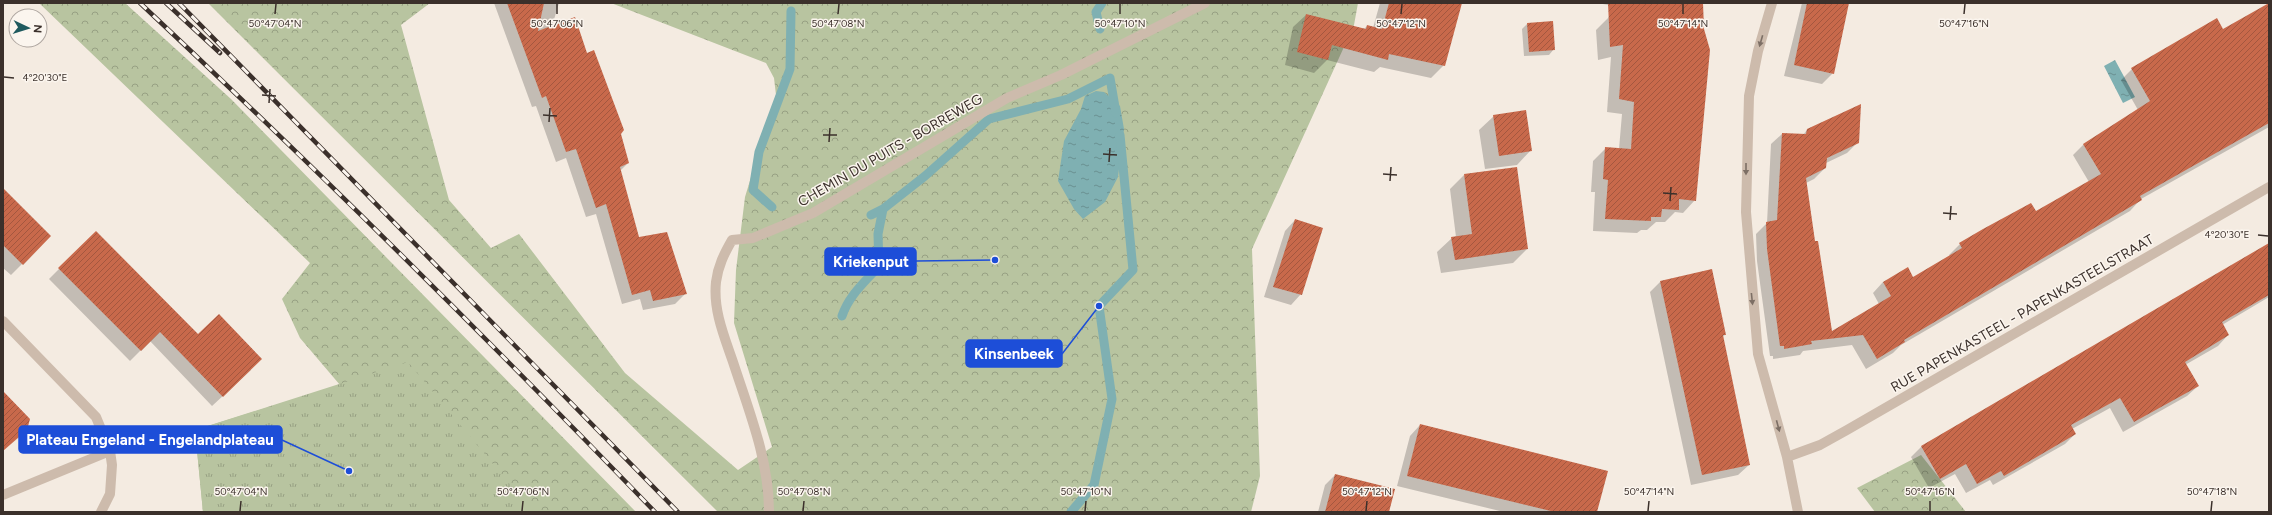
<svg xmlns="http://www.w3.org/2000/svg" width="2272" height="515" font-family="Figtree,sans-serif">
	<defs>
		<pattern id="forest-crowns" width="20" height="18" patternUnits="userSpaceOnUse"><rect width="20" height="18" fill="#b8c4a0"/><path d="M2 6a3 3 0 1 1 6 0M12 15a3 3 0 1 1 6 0" fill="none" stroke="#97a083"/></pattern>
		<pattern id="park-tufts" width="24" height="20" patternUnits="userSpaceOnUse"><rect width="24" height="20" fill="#b8c4a0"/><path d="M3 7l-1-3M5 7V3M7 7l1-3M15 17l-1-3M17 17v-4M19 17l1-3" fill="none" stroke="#97a083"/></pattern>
		<pattern id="water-ripples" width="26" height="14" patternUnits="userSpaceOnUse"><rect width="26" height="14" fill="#7fb0b2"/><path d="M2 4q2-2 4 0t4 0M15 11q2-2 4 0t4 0" fill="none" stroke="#699091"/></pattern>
		<pattern id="building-hatch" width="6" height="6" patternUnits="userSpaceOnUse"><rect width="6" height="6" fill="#c8694b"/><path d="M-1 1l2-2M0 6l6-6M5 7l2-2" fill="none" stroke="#a4573f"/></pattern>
	</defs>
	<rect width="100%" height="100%" fill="#f4ebe1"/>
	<path fill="url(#forest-crowns)" d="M 39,3 L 125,3 L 231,99 L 636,512 L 203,512 L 195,430 L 340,385 L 300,338 L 282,299 L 310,263 Z
		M 208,3 L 430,3 L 401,25 L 449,200 L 491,248 L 519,234 L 625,373 L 738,470 L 772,447 L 734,323 L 736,270 L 745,197 L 776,95 L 774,78 L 766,63 L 611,3 L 1358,3 L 1354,25 L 1252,249 L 1260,476 L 1251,512 L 718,512 Z
		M 1921,455 L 1966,512 L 1875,512 L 1857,488 Z"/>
	<path fill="url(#park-tufts)" d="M 408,362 L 533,512 L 203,512 L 195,430 Z"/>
	<path fill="url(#water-ripples)" d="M 2115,60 L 2135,97 L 2123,103 L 2104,66 Z
		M 1096,91 L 1104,92 L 1120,106 L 1124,129 L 1118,177 L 1105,202 L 1083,219 L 1074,209 L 1058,181 L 1064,141 L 1081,109 L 1085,96 Z"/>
	<path fill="#0003" d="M 494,3 L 559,3 L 552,26 L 587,54 L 620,134 L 628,163 L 620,171 L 638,239 L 685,294 L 675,304 L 643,310 L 640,299 L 622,304 L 596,214 L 586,217 L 566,158 L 556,162 L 536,106 L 532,107 Z
		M 1380,3 L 1461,3 L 1444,65 L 1431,78 L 1380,67 L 1374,72 L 1327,60 L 1314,73 L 1285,65 L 1293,27 L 1306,15 L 1364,29 L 1367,26 L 1373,28 Z
		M 1596,3 L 1702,3 L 1695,200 L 1683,213 L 1675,212 L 1665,222 L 1656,222 L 1647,230 L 1641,230 L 1637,233 L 1593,231 L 1595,192 L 1591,192 L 1593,161 L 1606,148 L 1619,149 L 1622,114 L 1607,112 L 1611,57 L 1598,60 L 1596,30 L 1609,17 L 1662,13 Z
		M 1802,3 L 1848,3 L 1833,73 L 1822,84 L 1784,76 Z
		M 2269,5 L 2269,127 L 2141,199 L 2130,211 L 1901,345 L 1893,353 L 1866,369 L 1852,345 L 1803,351 L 1800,355 L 1773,359 L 1773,356 L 1770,356 L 1757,261 L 1756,234 L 1767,223 L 1771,144 L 1782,134 L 1803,135 L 1807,130 L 1858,142 L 1847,153 L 1826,163 L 1825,168 L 1814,179 L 1806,183 L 1814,242 L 1831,332 L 1879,304 L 1873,293 L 1883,282 L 1913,278 L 1950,256 L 1949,255 L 1960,244 L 2035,213 L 2089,182 L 2073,155 L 2084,144 L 2138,110 L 2121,80 L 2132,69 L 2223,31 Z
		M 1527,24 L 1554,49 L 1549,55 L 1524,56 L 1522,29 Z
		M 1494,116 L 1531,150 L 1517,165 L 1485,169 L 1479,130 Z
		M 1464,175 L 1527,249 L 1513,263 L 1441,273 L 1437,252 L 1452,238 L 1456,237 L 1450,189 Z
		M 3,190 L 50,236 L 11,275 L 3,268 Z
		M 1295,220 L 1301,294 L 1291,305 L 1264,297 L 1285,231 Z
		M 96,232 L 198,335 L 251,370 L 212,406 L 150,341 L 130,361 L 49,279 Z
		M 2269,245 L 2269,297 L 2222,325 L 2228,335 L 2218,346 L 2185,365 L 2198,386 L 2187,396 L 2123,432 L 2110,408 L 2072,429 L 2075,434 L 2065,444 L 1993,485 L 1990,480 L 1966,493 L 1955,474 L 1929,488 L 1911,457 L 1922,446 Z
		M 1660,282 L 1725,335 L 1722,337 L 1749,465 L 1738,475 L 1691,485 L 1650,292 Z
		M 1420,425 L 1596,512 L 1504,512 L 1397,486 L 1410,436 Z
		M 1335,475 L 1388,512 L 1318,512 L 1325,485 Z"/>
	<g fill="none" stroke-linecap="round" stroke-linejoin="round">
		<path stroke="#7fb0b2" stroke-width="9" d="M 1100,29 L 1096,12 L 1102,3
			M 772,207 L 753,190 L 759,152 L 790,69 L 791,11
			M 871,215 L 883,209 L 925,176 L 989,119 L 1068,99 L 1110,78 L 1116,113
			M 842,316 C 849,295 865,282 879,266 L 878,234 L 883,209
			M 1071,512 L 1094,485 L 1112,399 L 1099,306 L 1133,270 L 1120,135"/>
	</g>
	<path fill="url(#building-hatch)" d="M 507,3 L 544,3 L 538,31 L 575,17 L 587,53 L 594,50 L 624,130 L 621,134 L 629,163 L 620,167 L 639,237 L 667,232 L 687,294 L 653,301 L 650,290 L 632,295 L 606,204 L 596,208 L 576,149 L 566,152 L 546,96 L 542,98 Z
		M 1389,3 L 1462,3 L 1445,66 L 1389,54 L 1388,60 L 1332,45 L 1328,60 L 1297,52 L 1306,14 L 1366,29 L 1367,25 L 1382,29 Z
		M 1608,3 L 1703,3 L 1704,29 L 1710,50 L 1696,201 L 1679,199 L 1679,210 L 1662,209 L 1661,217 L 1651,217 L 1651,221 L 1605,219 L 1608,180 L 1603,179 L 1605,147 L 1631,149 L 1634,102 L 1619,99 L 1623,45 L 1610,47 Z
		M 1807,3 L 1849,3 L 1834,74 L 1794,65 Z
		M 2269,3 L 2269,123 L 2140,196 L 2142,200 L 1904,340 L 1905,342 L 1877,359 L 1863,335 L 1811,341 L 1812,344 L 1784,349 L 1784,346 L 1780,346 L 1767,249 L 1766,222 L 1777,220 L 1782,133 L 1806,134 L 1807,129 L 1861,104 L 1859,143 L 1827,158 L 1826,168 L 1806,178 L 1815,241 L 1818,241 L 1832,331 L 1891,296 L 1883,282 L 1908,267 L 1913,277 L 1962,248 L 1959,243 L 1983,229 L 2031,203 L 2036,211 L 2101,174 L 2083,144 L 2150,101 L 2131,68 L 2217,18 L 2223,29 Z
		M 1553,21 L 1555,50 L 1529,52 L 1527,23 Z
		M 1526,110 L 1532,151 L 1499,156 L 1493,115 Z
		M 1517,167 L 1528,249 L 1455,260 L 1451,237 L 1472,234 L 1464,174 Z
		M 3,188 L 51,236 L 23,265 L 3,245 Z
		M 1295,219 L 1323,228 L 1302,295 L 1273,287 Z
		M 96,231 L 198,334 L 219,314 L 262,359 L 223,397 L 160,332 L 141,351 L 58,268 Z
		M 2269,243 L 2269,295 L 2222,322 L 2229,335 L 2185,362 L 2199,386 L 2134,422 L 2120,398 L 2071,425 L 2076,434 L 2004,476 L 2001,471 L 1977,484 L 1966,464 L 1940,479 L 1921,446 Z
		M 1712,269 L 1726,335 L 1723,335 L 1750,465 L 1702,475 L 1660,281 Z
		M 3,391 L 30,419 L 27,430 L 3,451 Z
		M 1420,424 L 1608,471 L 1597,512 L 1555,512 L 1407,476 Z
		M 1335,474 L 1395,489 L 1389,512 L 1325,512 Z"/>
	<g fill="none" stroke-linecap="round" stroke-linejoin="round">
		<path stroke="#cdbbac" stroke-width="10" d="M 1772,3 L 1758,51 L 1749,96 L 1746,212 L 1758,354 L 1787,457 L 1798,512
			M 3,321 L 96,417 L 110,451 L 112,465 L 110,494 L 101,512
			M 1787,457 L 1820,445 L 1847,430 L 2269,187
			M 3,495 L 110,451
			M 769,512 C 769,460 749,411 733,362 C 724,336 713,310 716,282 C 718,266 724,254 732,240 L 753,238 L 813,213 L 1007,98 L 1061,75 L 1205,3"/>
		<defs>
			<path id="rail" d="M 140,3 C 316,168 487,338 655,512
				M 166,3 L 220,53
				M 179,3 L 678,512"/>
		</defs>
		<use href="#rail" stroke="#3b302b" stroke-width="4.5"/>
		<use href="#rail" stroke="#fbf5ee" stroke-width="3" stroke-dasharray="9" stroke-linecap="butt"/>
	</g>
	<defs><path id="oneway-solid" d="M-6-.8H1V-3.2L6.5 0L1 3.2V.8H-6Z"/></defs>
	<g fill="#7d6f65">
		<use href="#oneway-solid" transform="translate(1761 41) rotate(106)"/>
		<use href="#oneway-solid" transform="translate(1746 169) rotate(90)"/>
		<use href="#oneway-solid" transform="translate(1752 299) rotate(84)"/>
		<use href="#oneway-solid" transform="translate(1778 426) rotate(75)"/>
	</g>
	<path fill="none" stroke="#3b302b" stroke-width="1.5" d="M 275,14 L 276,4M 557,14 L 557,4M 838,14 L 839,4M 1120,14 L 1120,4M 1401,14 L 1402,4M 1683,14 L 1683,4M 1964,14 L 1965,4M 4,77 L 14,78M 262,95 L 276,96M 269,103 L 270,89M 543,115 L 557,116M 549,122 L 550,108M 823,135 L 837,135M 829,142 L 830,128M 1103,154 L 1117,155M 1109,162 L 1110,148M 1383,174 L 1397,175M 1390,181 L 1391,167M 1663,193 L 1677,194M 1670,201 L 1671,187M 1943,213 L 1957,214M 1950,220 L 1951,206M 2258,235 L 2268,236M 240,511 L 241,501M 522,511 L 523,501M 803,511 L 804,501M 1085,511 L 1086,501M 1366,511 L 1367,501M 1648,511 L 1649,501M 1930,511 L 1930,501M 2211,511 L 2212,501"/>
	<g text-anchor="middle" stroke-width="3" stroke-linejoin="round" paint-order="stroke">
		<g font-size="14" fill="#3b302b" stroke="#fbf5ee">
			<text transform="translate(890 150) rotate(-30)" y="5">CHEMIN DU PUITS - BORREWEG</text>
			<text transform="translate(2022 313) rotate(-30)" y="5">RUE PAPENKASTEEL - PAPENKASTEELSTRAAT</text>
		</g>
	</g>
	<g font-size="10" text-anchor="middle" fill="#3b302b" stroke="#fbf5ee" stroke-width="3" stroke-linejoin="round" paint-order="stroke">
		<text x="275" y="27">50°47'04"N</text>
		<text x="557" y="27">50°47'06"N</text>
		<text x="838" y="27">50°47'08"N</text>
		<text x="1120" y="27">50°47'10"N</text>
		<text x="1401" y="27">50°47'12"N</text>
		<text x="1683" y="27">50°47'14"N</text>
		<text x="1964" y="27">50°47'16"N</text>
		<text x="45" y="81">4°20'30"E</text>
		<text x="2227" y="238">4°20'30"E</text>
		<text x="241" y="495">50°47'04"N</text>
		<text x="523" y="495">50°47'06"N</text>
		<text x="804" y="495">50°47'08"N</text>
		<text x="1086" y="495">50°47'10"N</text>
		<text x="1367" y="495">50°47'12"N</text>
		<text x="1649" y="495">50°47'14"N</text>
		<text x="1930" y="495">50°47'16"N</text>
		<text x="2212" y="495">50°47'18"N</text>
	</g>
	<path fill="none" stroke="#1d4ed8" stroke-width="1.5" d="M995 260L916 261M1099 306L1062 354M349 471L282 440"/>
	<g fill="#1d4ed8" stroke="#fbf5ee" stroke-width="1.5">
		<circle cx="995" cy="260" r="4"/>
		<circle cx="1099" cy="306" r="4"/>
		<circle cx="349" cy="471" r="4"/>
	</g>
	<g fill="#1d4ed8" stroke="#1d4ed8" stroke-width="1.5">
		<rect x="825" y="248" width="91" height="27" rx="4"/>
		<rect x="966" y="340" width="96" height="27" rx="4"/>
		<rect x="19" y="426" width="263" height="27" rx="4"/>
	</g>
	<g font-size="15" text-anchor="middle" font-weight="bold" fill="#fff">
		<text x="871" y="267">Kriekenput</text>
		<text x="1014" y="359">Kinsenbeek</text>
		<text x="150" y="445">Plateau Engeland - Engelandplateau</text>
	</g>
	<rect width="2272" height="515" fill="none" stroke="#3b302b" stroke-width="8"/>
	<g transform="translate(28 28) rotate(94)"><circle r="19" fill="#fbf5ee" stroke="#aea6a0"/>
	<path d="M0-3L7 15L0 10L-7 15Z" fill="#1f5a5e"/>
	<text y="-6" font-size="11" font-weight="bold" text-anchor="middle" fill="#3b302b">N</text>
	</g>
</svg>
